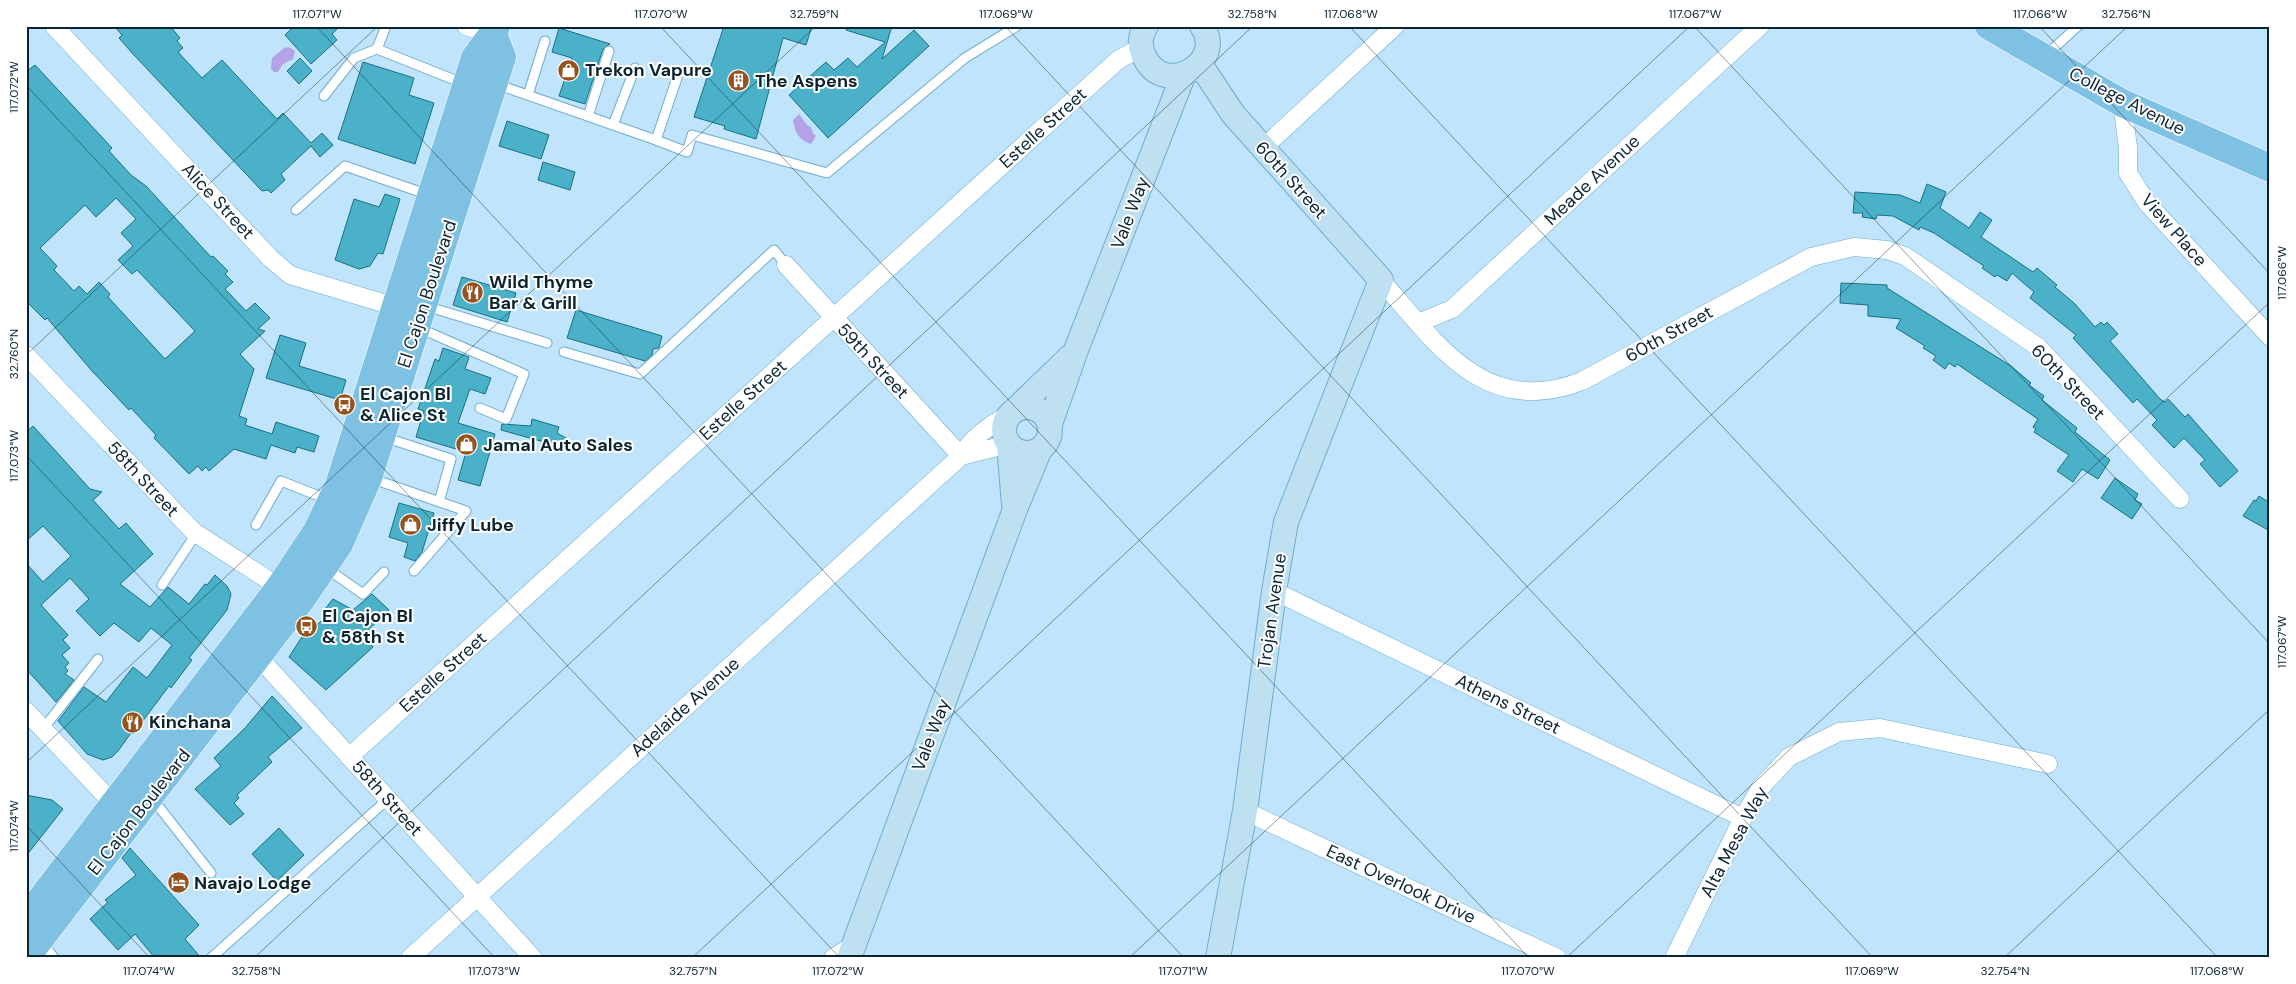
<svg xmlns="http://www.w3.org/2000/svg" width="2296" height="984" font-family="'DM Sans',sans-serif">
	<rect width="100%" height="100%" fill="#bfe4fb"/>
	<path fill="#b4a2e7" d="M 289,47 L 295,51 L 293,59 L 283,64 L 278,72 L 274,72 L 271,69 L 272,58 L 284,48 Z
		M 799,114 L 807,125 L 811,127 L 813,133 L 816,136 L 811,144 C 799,141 794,130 793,120 Z"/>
	<path fill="#4bb1c9" stroke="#177083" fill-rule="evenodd" d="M 114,26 L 170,26 L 180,38 L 177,41 L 183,48 L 178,52 L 202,78 L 222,60 L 277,119 L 283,113 L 311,143 L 322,133 L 333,145 L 320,157 L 311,146 L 281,174 L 285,180 L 271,193 L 268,190 L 262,191 L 133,54 L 119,38 L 122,35 Z
		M 294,26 L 340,26 L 332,34 L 337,40 L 311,64 L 285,35 Z
		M 724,26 L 812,26 L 806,45 L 783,38 L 756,139 L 724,129 L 725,126 L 694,117 Z
		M 847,26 L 892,26 L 882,59 L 914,30 L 929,46 L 828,138 L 789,95 L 826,62 L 834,70 L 848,58 L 857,67 L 885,42 L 846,30 Z
		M 559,28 L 610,44 L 603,49 L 585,104 L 559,96 L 572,58 L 552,52 Z
		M 300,58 L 312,71 L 299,84 L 287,71 Z
		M 363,62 L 414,78 L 409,95 L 434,103 L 415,164 L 338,139 Z
		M 35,65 L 112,148 L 109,151 L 131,175 L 146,186 L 211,257 L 213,256 L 228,271 L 225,274 L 233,282 L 225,289 L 246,311 L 255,303 L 270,318 L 258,329 L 265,331 L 240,354 L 254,369 L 239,416 L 247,419 L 245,425 L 272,434 L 276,422 L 319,436 L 314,452 L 297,447 L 295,453 L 271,445 L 266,459 L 234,449 L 209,471 L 206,467 L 202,471 L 198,466 L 189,474 L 154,438 L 156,435 L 131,408 L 129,410 L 92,371 L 47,318 L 45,320 L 26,301 L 26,72 ZM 116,198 L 136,219 L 121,233 L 133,246 L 118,260 L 132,274 L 137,270 L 195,331 L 165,359 L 108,297 L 110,294 L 99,282 L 87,294 L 79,286 L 74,291 L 54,270 L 57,266 L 40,248 L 85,205 L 96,217 Z
		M 507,121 L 549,135 L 541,159 L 499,146 Z
		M 543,162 L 575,172 L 570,190 L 538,180 Z
		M 1927,184 L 1946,192 L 1940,208 L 1969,228 L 1980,212 L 1992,220 L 1981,237 L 2033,272 L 2037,268 L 2057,285 L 2055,287 L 2074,303 L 2095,327 L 2101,322 L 2104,325 L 2107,322 L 2118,334 L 2110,341 L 2160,399 L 2165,402 L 2168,399 L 2185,417 L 2188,414 L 2238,471 L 2220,487 L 2200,464 L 2205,460 L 2184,438 L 2174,448 L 2152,425 L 2157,420 L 2137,399 L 2133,403 L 2073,338 L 2076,335 L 2030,298 L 2034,292 L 2012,273 L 2007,281 L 1997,275 L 1995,277 L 1982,268 L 1984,266 L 1934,233 L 1920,227 L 1919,230 L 1893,216 L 1877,215 L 1876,219 L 1862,217 L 1863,213 L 1853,213 L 1855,192 L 1900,195 L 1920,203 Z
		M 385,194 L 400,199 L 383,254 L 378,253 L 370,266 L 359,269 L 335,260 L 354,199 L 379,207 Z
		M 462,277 L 516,293 L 507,322 L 453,305 Z
		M 1841,283 L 1887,285 L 1887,288 L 2011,366 L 2031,383 L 2029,385 L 2044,396 L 2042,400 L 2077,428 L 2075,432 L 2110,460 L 2098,479 L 2082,469 L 2073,482 L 2057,471 L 2069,455 L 2034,432 L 2036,429 L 2033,427 L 2038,419 L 1957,364 L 1955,367 L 1949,363 L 1945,369 L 1933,360 L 1936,356 L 1923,348 L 1925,346 L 1896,328 L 1901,319 L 1868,316 L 1868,305 L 1840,303 Z
		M 576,310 L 662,336 L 659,348 L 653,349 L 652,355 L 645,361 L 567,338 Z
		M 280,335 L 306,343 L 299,366 L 346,380 L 340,400 L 266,378 Z
		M 443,348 L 469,357 L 465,369 L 491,378 L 485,394 L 470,389 L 458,423 L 495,434 L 480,486 L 458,480 L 466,452 L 416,437 L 424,411 L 418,409 L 435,359 L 439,361 Z
		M 532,419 L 559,427 L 557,433 L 582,447 L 580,452 L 501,430 L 502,424 L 531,426 Z
		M 33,426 L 90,489 L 102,492 L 93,500 L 119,529 L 126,523 L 153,554 L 120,584 L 150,607 L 168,587 L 189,604 L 205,584 L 207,585 L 215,575 L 227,586 L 231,594 L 227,610 L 189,658 L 192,660 L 171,688 L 169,686 L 133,734 L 131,733 L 118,751 L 112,757 L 103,760 L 87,754 L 58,721 L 84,687 L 106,702 L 133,667 L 147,678 L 172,645 L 151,628 L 139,642 L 114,623 L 100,636 L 76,611 L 89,599 L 70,578 L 41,605 L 68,635 L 63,640 L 70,648 L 62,655 L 69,663 L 65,667 L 68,671 L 65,674 L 74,680 L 56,702 L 26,669 L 26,563 L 43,582 L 71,556 L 43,526 L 26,541 L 26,432 Z
		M 2115,478 L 2138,494 L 2135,500 L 2142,504 L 2132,519 L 2101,498 Z
		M 2259,496 L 2270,503 L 2270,531 L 2243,516 L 2254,500 L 2256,501 Z
		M 399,503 L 434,513 L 422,552 L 415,561 L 404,557 L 408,543 L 389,537 Z
		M 372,594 L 389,610 L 363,635 L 373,647 L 326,690 L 289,657 L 307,629 L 311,631 L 327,615 L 325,609 L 333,599 L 353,610 Z
		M 272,696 L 302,728 L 268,757 L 272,762 L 237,795 L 239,798 L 234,803 L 244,814 L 230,825 L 195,789 L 221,766 L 214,758 L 245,728 Z
		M 26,795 L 52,800 L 63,809 L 26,856 Z
		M 279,828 L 304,855 L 277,881 L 252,854 Z
		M 130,848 L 199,925 L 185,939 L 201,958 L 155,958 L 135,934 L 118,950 L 90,919 L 108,902 L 105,900 L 136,875 L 122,858 Z"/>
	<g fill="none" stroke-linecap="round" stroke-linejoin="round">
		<defs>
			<path id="lane" d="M 377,49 L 465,84
				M 2045,56 L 2078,26
				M 677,78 L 656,140 L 687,152 L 692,135 L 827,173 L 965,58 L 1017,26
				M 496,84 L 656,140
				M 528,95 L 545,41
				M 324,96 L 354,58 L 377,49 L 386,26
				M 588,116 L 609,51
				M 613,125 L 635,68
				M 296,210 L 345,166 L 429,195
				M 426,306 L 547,343
				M 419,328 L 524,374 L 506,419 L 480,408
				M 564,352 L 640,374 L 774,250 L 786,265
				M 384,437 L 451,459 L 439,502
				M 370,478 L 466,511 L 414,571
				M 256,525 L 281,481 L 329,500
				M 326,568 L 363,594 L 384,572
				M 162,585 L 196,534
				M 43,729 L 98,659
				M 151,797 L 211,873
				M 42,942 L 54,958
				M 211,958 L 388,799"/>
			<path id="street" d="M 54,26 L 270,258 L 290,275 L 406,310
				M 466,26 L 493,34
				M 2122,103 L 2128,147 L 2128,173 L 2147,203 L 2270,337
				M 1262,149 L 1395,26
				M 786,265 L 961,456
				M 1381,280 C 1437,345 1486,419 1582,381 L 1811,257 L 1854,247 L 1887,250 L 1905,256 L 2038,347 L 2180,499
				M 1418,323 L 1452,309 L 1760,26
				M 26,355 L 194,532 L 287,592
				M 961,456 L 1009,444
				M 1274,591 L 1743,818
				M 252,650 L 533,958
				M 26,711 L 121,812
				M 349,757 L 1118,60 L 1140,48
				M 1245,811 L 1557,958
				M 410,958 L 961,456 C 971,439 990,424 1008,416
				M 833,958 L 852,946
				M 1674,958 L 1743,818 L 1761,787 L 1789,757 L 1839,732 L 1880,728 L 2048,764"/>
			<path id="secondary" d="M 1146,26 C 1140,35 1139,46 1144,56 C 1164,100 1227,62 1202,26
				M 1200,64 L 1233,114 L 1381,280 L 1286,522 L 1274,591 L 1245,811 L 1218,958
				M1004 430a23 23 0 1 1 46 0a23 23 0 1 1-46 0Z
				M 1014,411 L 1070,357
				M 1050,424 L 1076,350 L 1183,76
				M 1009,444 L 1014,505
				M 849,958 L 1014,512 L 1040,449"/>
			<path id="primary" d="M 1989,26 L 2122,103 L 2270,168
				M 26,919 L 280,587 L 317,531 L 339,485 L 475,58 L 493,34 L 496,26
				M 26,957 L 300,601 L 339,544 L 368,478 L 502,57 L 493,34"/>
		</defs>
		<use href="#lane" stroke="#6facd1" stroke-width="11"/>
		<use href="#street" stroke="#6facd1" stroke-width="19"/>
		<use href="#secondary" stroke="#6facd1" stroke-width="26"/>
		<use href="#primary" stroke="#fff" stroke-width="29"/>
		<use href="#lane" stroke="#fff" stroke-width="9"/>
		<use href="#street" stroke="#fff" stroke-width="18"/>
		<use href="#secondary" stroke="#bee0f0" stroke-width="24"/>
		<use href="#primary" stroke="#7ec1e2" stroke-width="28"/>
	</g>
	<path fill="none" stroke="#0a2432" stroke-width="1" stroke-opacity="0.45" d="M 316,26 L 1184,958M 660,26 L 1529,958M 1005,26 L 1873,958M 1349,26 L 2218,958M 1694,26 L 2270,644M 2039,26 L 2270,274M 26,85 L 840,958M 26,355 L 378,26M 26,455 L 495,958M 26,763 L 816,26M 26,825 L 150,958M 254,958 L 1253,26M 692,958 L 1690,26M 1129,958 L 2128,26M 1566,958 L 2270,302M 2004,958 L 2270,709"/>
	<defs>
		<symbol id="shop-disc" viewBox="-11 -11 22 22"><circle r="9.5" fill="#94531e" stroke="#fff"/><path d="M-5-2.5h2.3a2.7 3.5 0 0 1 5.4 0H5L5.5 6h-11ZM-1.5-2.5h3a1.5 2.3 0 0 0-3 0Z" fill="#fff"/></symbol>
		<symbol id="building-disc" viewBox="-11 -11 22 22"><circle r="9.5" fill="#94531e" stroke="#fff"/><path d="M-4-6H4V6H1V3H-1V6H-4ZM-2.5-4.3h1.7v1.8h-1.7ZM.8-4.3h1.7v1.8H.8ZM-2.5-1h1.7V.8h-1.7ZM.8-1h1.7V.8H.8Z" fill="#fff"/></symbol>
		<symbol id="restaurant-disc" viewBox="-11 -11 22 22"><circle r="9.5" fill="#94531e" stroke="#fff"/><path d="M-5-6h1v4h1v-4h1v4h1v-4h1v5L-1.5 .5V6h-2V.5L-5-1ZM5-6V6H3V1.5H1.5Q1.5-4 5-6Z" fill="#fff"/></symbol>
		<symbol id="bus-disc" viewBox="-11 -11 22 22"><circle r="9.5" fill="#94531e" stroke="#fff"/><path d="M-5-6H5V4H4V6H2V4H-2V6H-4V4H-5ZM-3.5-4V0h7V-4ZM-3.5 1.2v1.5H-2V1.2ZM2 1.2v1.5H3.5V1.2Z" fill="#fff"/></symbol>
		<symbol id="hotel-disc" viewBox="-11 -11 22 22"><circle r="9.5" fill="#94531e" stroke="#fff"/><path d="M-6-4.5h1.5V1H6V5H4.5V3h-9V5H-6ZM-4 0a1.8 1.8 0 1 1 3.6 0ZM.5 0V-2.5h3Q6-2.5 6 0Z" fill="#fff"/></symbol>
	</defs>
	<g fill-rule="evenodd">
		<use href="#shop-disc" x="556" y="58" width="25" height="25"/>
		<use href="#building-disc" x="726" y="68" width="25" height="25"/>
		<use href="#restaurant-disc" x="460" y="280" width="25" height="25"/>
		<use href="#bus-disc" x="332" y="392" width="25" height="25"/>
		<use href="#shop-disc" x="454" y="432" width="25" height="25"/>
		<use href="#shop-disc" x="398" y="512" width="25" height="25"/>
		<use href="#bus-disc" x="294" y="614" width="25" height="25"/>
		<use href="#restaurant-disc" x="120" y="710" width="25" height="25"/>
		<use href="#hotel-disc" x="166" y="870" width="25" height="25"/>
	</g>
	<g text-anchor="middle" stroke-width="4" stroke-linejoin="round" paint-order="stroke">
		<g font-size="18" font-weight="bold" fill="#0a2432" stroke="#fff" text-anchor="start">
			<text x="585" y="76">Trekon Vapure</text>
			<text x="755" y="87">The Aspens</text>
			<text x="489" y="288">Wild Thyme<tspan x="489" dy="21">Bar &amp; Grill</tspan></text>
			<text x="360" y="400">El Cajon Bl<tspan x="360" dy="21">&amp; Alice St</tspan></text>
			<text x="483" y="451">Jamal Auto Sales</text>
			<text x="427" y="531">Jiffy Lube</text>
			<text x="322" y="622">El Cajon Bl<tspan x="322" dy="21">&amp; 58th St</tspan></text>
			<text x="149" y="728">Kinchana</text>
			<text x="194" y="889">Navajo Lodge</text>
		</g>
		<g font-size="18" fill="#0a2432" stroke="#fff">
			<text transform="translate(2127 101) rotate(27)" y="6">College Avenue</text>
			<text transform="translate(1043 128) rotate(-42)" y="6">Estelle Street</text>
			<text transform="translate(1291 180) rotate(48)" y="6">60th Street</text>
			<text transform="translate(1592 180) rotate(-43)" y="6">Meade Avenue</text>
			<text transform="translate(218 201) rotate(47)" y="6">Alice Street</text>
			<text transform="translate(1130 213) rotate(-69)" y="6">Vale Way</text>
			<text transform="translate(2174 230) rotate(49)" y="6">View Place</text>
			<text transform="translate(427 294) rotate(-72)" y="6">El Cajon Boulevard</text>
			<text transform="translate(1669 334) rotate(-29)" y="6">60th Street</text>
			<text transform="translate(873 361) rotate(47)" y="6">59th Street</text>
			<text transform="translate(2068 382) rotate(46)" y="6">60th Street</text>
			<text transform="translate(743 400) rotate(-42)" y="6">Estelle Street</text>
			<text transform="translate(143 479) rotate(47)" y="6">58th Street</text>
			<text transform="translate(1272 611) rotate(-82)" y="6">Trojan Avenue</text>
			<text transform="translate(443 672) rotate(-42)" y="6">Estelle Street</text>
			<text transform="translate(1508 704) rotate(26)" y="6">Athens Street</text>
			<text transform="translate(685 707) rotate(-42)" y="6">Adelaide Avenue</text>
			<text transform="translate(931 735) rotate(-69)" y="6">Vale Way</text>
			<text transform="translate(387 798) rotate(48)" y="6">58th Street</text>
			<text transform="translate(139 812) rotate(-52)" y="6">El Cajon Boulevard</text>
			<text transform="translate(1734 842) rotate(-62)" y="6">Alta Mesa Way</text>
			<text transform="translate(1401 884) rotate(25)" y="6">East Overlook Drive</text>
		</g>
	</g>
	<rect width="2296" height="984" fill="none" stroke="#ffffff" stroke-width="55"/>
	<rect x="28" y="28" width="2240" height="928" fill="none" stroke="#0a2432" stroke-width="2"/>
	<g font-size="12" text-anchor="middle" fill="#0a2432">
		<text x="317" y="18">117.071°W</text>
		<text x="661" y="18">117.070°W</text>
		<text x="814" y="18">32.759°N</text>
		<text x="1006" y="18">117.069°W</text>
		<text x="1252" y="18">32.758°N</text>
		<text x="1351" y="18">117.068°W</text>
		<text x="1695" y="18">117.067°W</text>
		<text x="2040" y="18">117.066°W</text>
		<text x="2126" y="18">32.756°N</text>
		<text transform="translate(14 87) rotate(-90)" y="4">117.072°W</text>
		<text transform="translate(2282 273) rotate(-90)" y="4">117.066°W</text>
		<text transform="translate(14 354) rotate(-90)" y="4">32.760°N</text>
		<text transform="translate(14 456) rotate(-90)" y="4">117.073°W</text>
		<text transform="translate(2282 642) rotate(-90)" y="4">117.067°W</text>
		<text transform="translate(14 826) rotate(-90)" y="4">117.074°W</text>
		<text x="149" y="975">117.074°W</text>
		<text x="256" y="975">32.758°N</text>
		<text x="494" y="975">117.073°W</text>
		<text x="693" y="975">32.757°N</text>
		<text x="838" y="975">117.072°W</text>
		<text x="1183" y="975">117.071°W</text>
		<text x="1528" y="975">117.070°W</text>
		<text x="1872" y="975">117.069°W</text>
		<text x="2005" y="975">32.754°N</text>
		<text x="2217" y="975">117.068°W</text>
	</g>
</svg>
